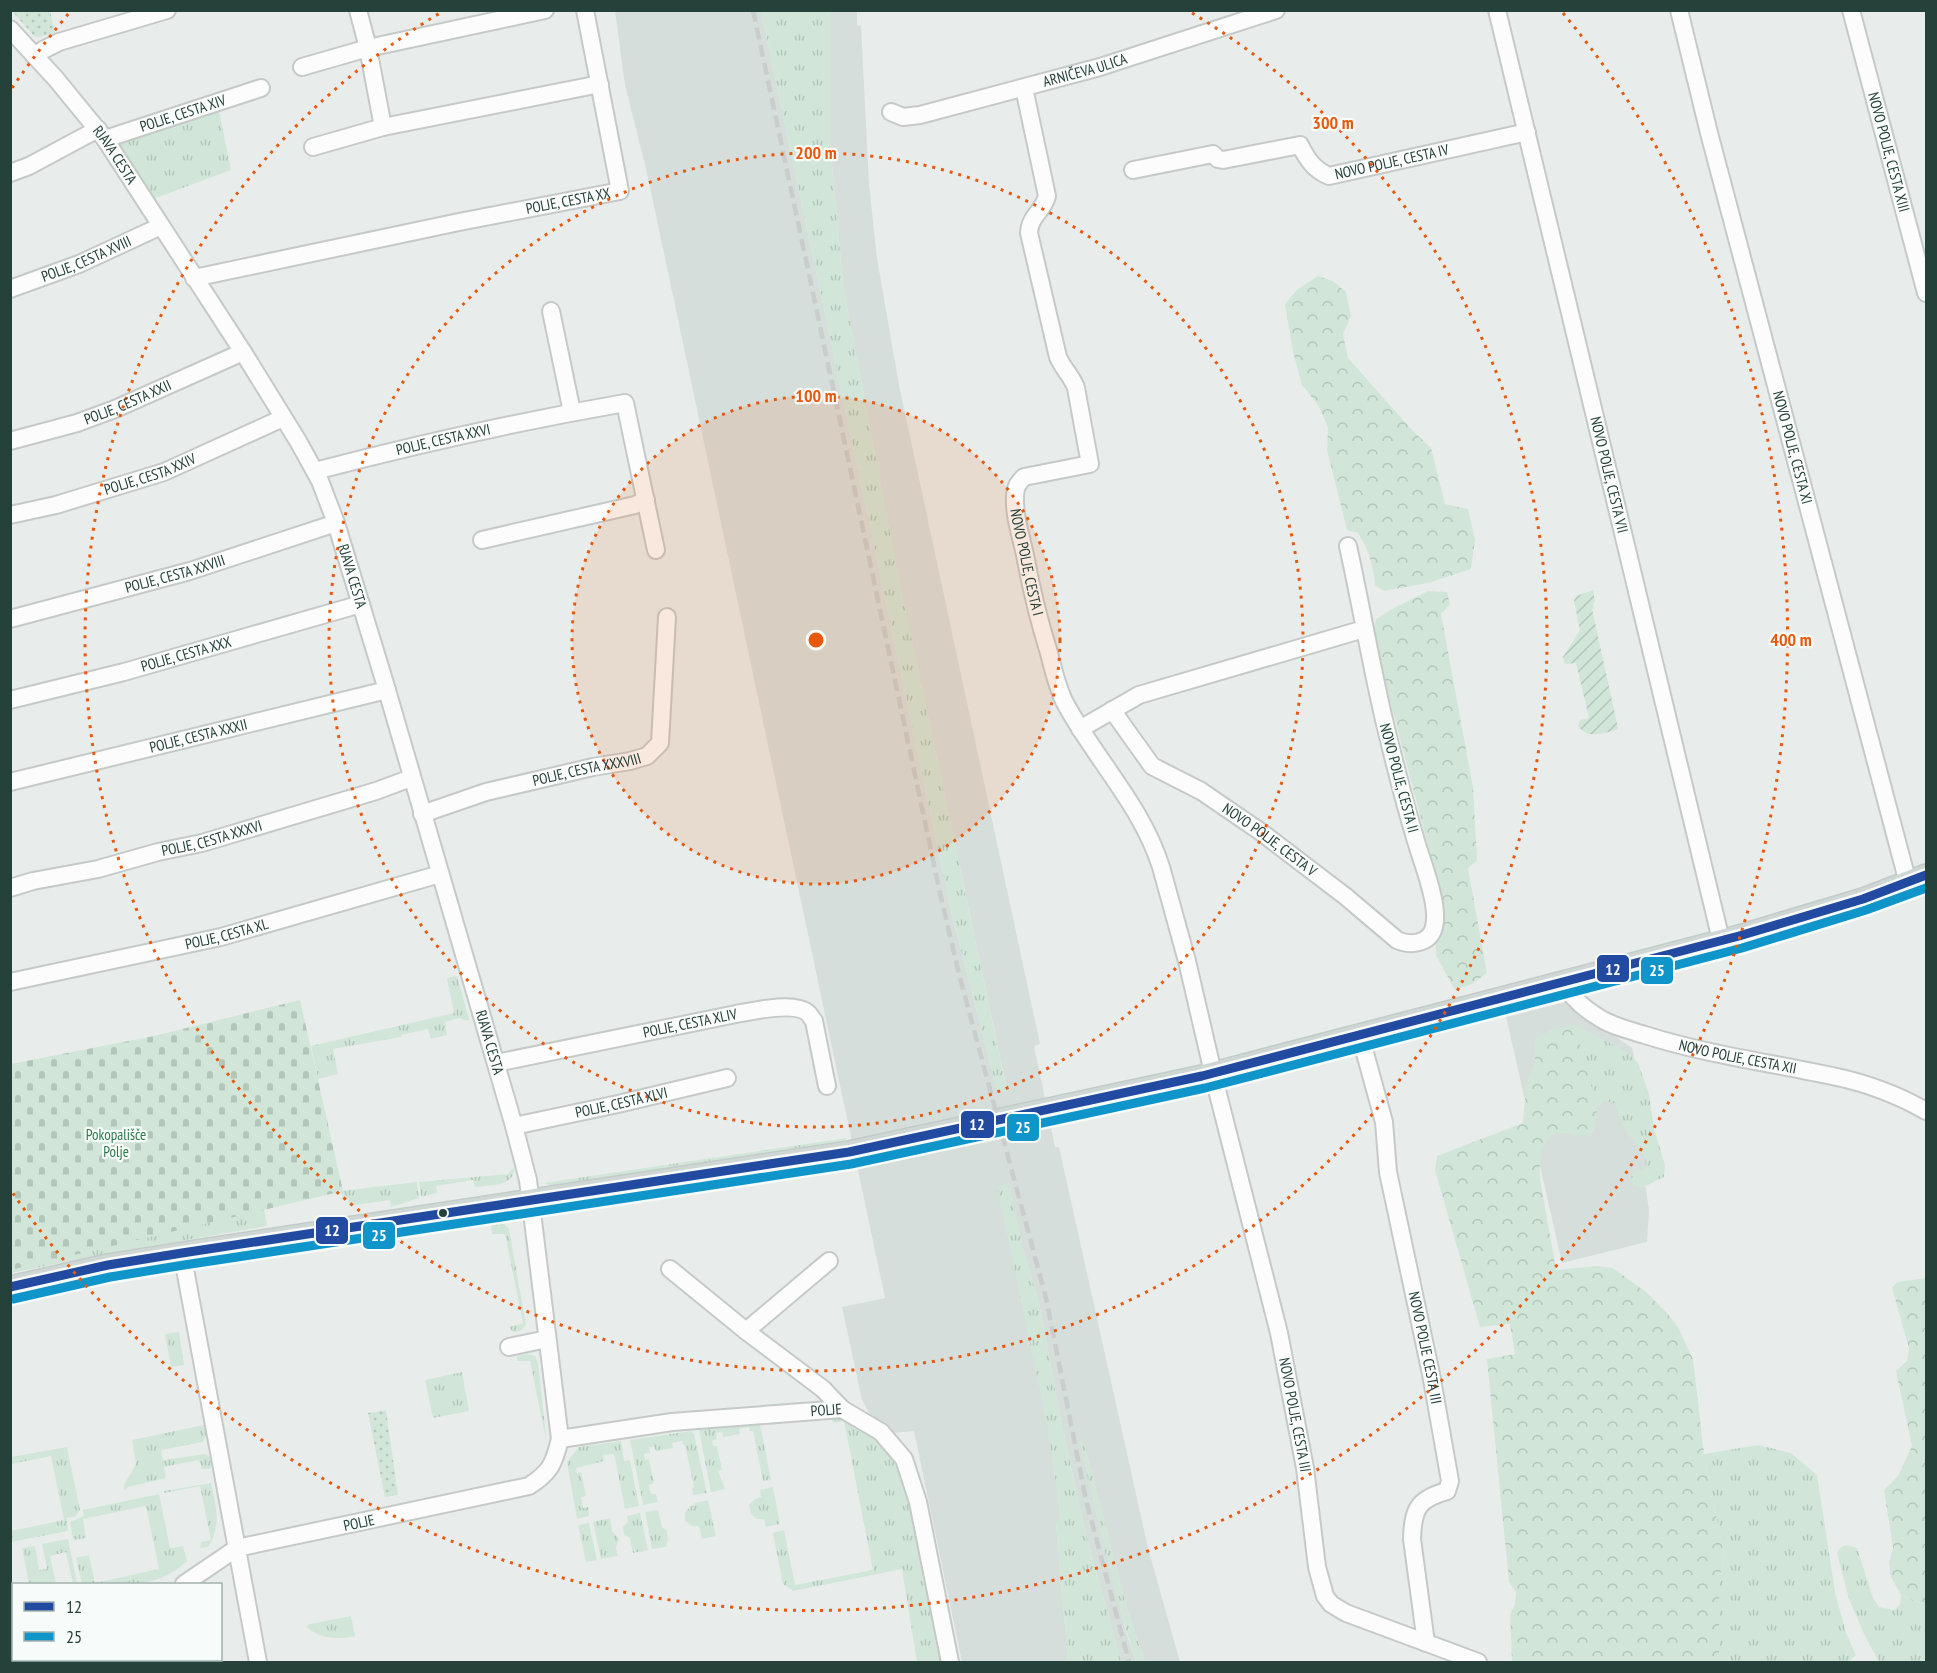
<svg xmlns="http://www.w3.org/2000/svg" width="1937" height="1673" font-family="'PT Sans Narrow',sans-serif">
	<defs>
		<pattern id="grass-tufts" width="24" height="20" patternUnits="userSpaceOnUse" patternTransform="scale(1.5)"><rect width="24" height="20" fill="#d1e6d8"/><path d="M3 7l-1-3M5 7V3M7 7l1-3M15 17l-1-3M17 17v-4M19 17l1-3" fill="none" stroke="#b3c6ba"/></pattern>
		<pattern id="forest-crowns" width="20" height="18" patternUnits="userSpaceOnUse" patternTransform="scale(1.5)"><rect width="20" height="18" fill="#d1e6d8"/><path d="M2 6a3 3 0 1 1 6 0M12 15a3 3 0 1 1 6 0" fill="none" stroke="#b3c6ba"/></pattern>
		<pattern id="cemetery-stones" width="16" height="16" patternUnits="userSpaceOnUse" patternTransform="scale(1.5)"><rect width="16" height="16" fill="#d1e6d8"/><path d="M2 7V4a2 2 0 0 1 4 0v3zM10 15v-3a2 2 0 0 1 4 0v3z" fill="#b3c6ba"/></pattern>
		<pattern id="park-dots" width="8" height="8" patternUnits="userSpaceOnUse" patternTransform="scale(1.5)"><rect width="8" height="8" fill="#d1e6d8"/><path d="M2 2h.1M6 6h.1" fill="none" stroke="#b3c6ba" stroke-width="1.8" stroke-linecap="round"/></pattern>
		<pattern id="garden-furrows" width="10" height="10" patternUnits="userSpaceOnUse" patternTransform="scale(1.5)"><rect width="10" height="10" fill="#d1e6d8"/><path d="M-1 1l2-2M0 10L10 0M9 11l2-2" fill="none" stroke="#b3c6ba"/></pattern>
	</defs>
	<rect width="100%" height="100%" fill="#e8edeb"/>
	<path fill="#d6dedb" d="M 615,11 L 761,11 L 952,915 L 998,1093 L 1007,1090 L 896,565 L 843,285 L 830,141 L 830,11 L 857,11 L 857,25 L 861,26 L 869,184 L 877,258 L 899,385 L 1040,1044 L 1034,1046 L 1055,1147 L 1059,1147 L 1148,1548 L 1180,1662 L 1145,1662 L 1127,1609 L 1084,1443 L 1080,1442 L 1126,1632 L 1136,1662 L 1121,1662 L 1084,1527 L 1061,1421 L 1039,1303 L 1024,1252 L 1061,1520 L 1056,1522 L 1068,1662 L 962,1662 L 914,1431 L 893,1433 L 869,1413 L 862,1400 L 842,1307 L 885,1298 L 647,173 L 625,85 Z
		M 1566,1002 L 1632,1048 L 1659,1168 L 1644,1177 L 1649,1210 L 1647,1242 L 1562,1263 L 1506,1017 Z"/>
	<path fill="url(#grass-tufts)" d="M 761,11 L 830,11 L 830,141 L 843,285 L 896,565 L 1007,1091 L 998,1093 L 952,915 Z
		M 218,106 L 231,170 L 153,199 L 116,142 Z
		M 457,976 L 469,1019 L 467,1021 L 460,1018 L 445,1022 L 447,1035 L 431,1039 L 428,1029 L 401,1035 L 401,1037 L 333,1049 L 338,1074 L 318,1079 L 311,1046 L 454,1013 L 447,978 Z
		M 1575,1025 L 1627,1052 L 1638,1063 L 1649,1094 L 1654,1129 L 1665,1165 L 1664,1177 L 1642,1188 L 1636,1187 L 1633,1184 L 1631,1175 L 1646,1168 L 1645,1157 L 1624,1128 L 1615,1104 L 1604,1100 L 1597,1108 Z
		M 1193,1088 L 1200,1089 L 1052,1122 L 1057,1116 Z
		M 847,1138 L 844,1144 L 552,1186 L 544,1183 Z
		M 846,1161 L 854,1165 L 550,1208 Z
		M 514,1167 C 516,1187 489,1185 475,1187 L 473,1180 L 436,1186 L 437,1193 L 421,1197 L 419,1182 L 508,1174 Z
		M 417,1182 L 419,1198 L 391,1207 L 390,1200 L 349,1206 L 348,1199 L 343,1200 L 341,1191 Z
		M 1009,1184 L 1024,1252 L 1039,1303 L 1061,1421 L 1084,1527 L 1121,1662 L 1068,1662 L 1056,1522 L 1061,1519 L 1047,1424 L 997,1186 Z
		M 264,1209 L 267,1226 L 116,1252 L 11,1273 L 10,1270 Z
		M 503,1222 L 509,1229 L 526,1325 L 520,1331 L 513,1332 L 509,1327 L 523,1323 L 505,1234 L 492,1234 L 491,1223 Z
		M 179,1332 L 184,1365 L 171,1367 L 165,1334 Z
		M 528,1354 L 535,1356 L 538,1362 L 547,1445 L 530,1361 L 517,1361 L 517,1356 Z
		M 462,1372 L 469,1411 L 433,1418 L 425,1380 Z
		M 836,1416 L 865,1428 L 891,1450 L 907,1483 L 944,1662 L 917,1662 L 902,1569 L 793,1591 L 783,1584 L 773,1533 L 784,1530 L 795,1585 L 873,1570 L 844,1421 L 833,1423 L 832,1418 Z
		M 760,1424 L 771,1480 L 763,1481 L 753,1431 L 750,1431 L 749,1427 L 739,1429 L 740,1434 L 723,1437 L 722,1432 L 716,1433 L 717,1439 L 712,1441 L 713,1446 L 717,1446 L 722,1470 L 718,1471 L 725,1489 L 711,1492 L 699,1430 Z
		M 204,1425 L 207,1433 L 203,1442 L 161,1450 L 163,1460 L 205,1454 L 212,1458 L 213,1464 L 210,1469 L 202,1469 L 199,1460 L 164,1467 L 166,1478 L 128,1487 L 124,1490 L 124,1485 L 136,1464 L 132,1440 Z
		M 691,1431 L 694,1434 L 707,1493 L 693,1495 L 692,1488 L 694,1487 L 685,1445 L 683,1446 L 682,1441 L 672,1443 L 673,1448 L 656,1451 L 654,1446 L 649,1447 L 650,1453 L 644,1454 L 645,1460 L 649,1459 L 654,1483 L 649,1485 L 651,1494 L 656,1494 L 658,1502 L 643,1505 L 630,1440 Z
		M 621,1441 L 624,1461 L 630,1460 L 639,1506 L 625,1509 L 615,1458 L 613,1454 L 603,1455 L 604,1461 L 576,1468 L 577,1473 L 581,1472 L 586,1496 L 581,1497 L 583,1508 L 588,1507 L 589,1516 L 577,1519 L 567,1462 L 579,1447 Z
		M 1080,1442 L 1084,1442 L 1127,1609 L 1145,1662 L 1136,1662 C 1113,1590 1096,1516 1080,1442 Z
		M 1758,1445 L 1791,1453 L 1817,1475 L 1835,1592 L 1846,1633 L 1856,1655 L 1848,1662 L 1719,1662 L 1719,1582 L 1724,1554 L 1704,1454 Z
		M 67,1447 L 80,1510 L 75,1517 L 67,1518 L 68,1531 L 11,1542 L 11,1531 L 64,1520 L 51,1456 L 11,1464 L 11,1457 Z
		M 211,1483 C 216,1505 222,1526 208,1547 L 200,1548 L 201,1542 L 211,1540 L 200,1486 L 164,1493 L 164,1491 Z
		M 773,1487 L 780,1524 L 766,1527 L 764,1519 L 757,1519 L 751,1514 L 749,1505 L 755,1499 L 761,1497 L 760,1490 Z
		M 159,1494 L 170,1548 L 183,1546 L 187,1561 C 157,1590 120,1585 82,1584 L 76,1558 L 89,1555 L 95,1583 L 159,1569 L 146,1506 L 83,1519 L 86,1538 L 73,1540 L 70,1522 L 84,1516 L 83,1510 Z
		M 708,1500 L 716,1536 L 702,1539 L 699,1526 L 692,1526 L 685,1521 L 685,1512 L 691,1506 L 695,1505 L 695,1503 Z
		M 658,1510 L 662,1527 L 667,1531 L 668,1540 L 666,1547 L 652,1549 L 645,1512 Z
		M 640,1513 L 648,1550 L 633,1553 L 630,1538 L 624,1535 L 623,1527 L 628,1522 L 627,1516 Z
		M 610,1518 L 612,1531 L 619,1539 L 616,1548 L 618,1556 L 601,1559 L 593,1522 Z
		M 589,1523 L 597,1560 L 586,1562 L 578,1525 Z
		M 68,1539 L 77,1584 L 73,1584 L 66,1552 L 50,1556 L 56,1584 L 29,1584 L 22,1548 L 35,1546 L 39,1570 L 47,1569 L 42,1544 Z
		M 1847,1545 L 1857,1548 L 1873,1598 L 1879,1607 L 1894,1610 L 1900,1604 L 1901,1595 L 1926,1605 L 1926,1662 L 1879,1662 L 1864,1634 L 1849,1599 L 1837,1553 L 1841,1547 Z
		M 351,1616 L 355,1636 C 337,1640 321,1639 306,1627 L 310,1624 Z"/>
	<path fill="url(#forest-crowns)" d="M 1318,276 L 1333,281 L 1346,292 L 1351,316 L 1343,334 L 1348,358 L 1412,430 L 1431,448 L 1445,504 L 1468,509 L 1475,540 L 1471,569 L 1428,583 L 1384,591 L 1375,585 C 1373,565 1369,550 1358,533 L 1347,530 L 1327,450 L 1328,427 L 1318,405 L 1302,385 L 1293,352 L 1285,304 L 1298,289 Z
		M 1428,591 L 1447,592 L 1450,604 L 1441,614 L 1473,787 L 1477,861 L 1468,868 L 1487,973 L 1472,984 L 1455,990 L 1436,955 L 1435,937 L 1442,922 L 1435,872 L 1373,635 L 1376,619 L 1394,608 Z
		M 1575,1025 L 1597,1108 L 1593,1132 C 1576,1140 1577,1133 1561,1133 C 1539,1133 1539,1164 1540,1179 L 1556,1270 L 1597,1266 L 1613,1268 L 1646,1292 L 1668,1314 L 1678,1327 L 1693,1359 L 1704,1454 L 1724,1554 L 1719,1582 L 1719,1662 L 1512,1661 L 1510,1615 L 1515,1604 L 1516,1592 L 1509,1582 L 1487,1359 L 1515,1354 L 1510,1324 L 1480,1327 L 1435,1170 L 1437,1156 L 1523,1123 L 1526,1086 L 1535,1061 L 1534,1040 L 1551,1030 Z
		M 1926,1278 L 1926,1605 L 1901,1595 L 1891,1577 L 1889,1562 L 1893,1548 L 1884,1490 L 1898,1476 L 1912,1446 L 1896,1371 L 1907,1361 L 1909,1348 L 1892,1288 L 1897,1282 Z"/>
	<path fill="url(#cemetery-stones)" d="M 300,1000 L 343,1191 L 11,1270 L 11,1064 L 154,1036 Z"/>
	<path fill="url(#park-dots)" d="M 11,10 L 50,11 L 55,33 L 38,37 L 34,36 Z
		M 386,1410 L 398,1495 L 385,1497 L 368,1413 Z"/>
	<path fill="url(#garden-furrows)" d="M 1593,590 L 1595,602 L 1593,603 L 1594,608 L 1592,609 L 1618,728 L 1617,730 C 1603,733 1588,740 1578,726 L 1580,720 L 1589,718 L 1576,663 L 1565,664 L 1563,657 L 1580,630 L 1574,601 L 1576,596 Z"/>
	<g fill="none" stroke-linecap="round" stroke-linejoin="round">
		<defs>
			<g id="minor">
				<path d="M 358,10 L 368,48 L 383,127"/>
				<path id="s1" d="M 1497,10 L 1721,940"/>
				<path id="s2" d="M 1679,10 L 1709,133 L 1908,883"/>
				<path id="s3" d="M 1851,10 L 1926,293"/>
				<path id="s4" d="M 10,29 L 56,79 L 105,139 L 243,352 L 298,441 L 320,481 L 336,523 L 384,680 L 514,1126 L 528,1180 L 560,1439 C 554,1463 551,1472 529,1486 L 237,1548 L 184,1584"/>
				<path d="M 35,56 L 43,50 L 59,42 L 167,10"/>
				<path d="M 302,67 L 368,48 L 545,10"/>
				<path id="s5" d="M 1024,88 L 1047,196 C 1043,212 1030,215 1029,233 L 1058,357 C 1063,369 1072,376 1076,388 L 1090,464 L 1024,477 C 1018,483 1015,487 1015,497 C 1014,516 1021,536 1025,555 C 1031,588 1039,621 1049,653 C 1053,669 1057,686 1064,701 C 1094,758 1141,804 1161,867 L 1187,961 L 1217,1090 L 1279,1333 L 1305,1468 L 1317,1567 L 1325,1596 L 1331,1604 L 1346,1613 L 1478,1662"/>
				<path id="s6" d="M 891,112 L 903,117 L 920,115 L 1100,67 L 1276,10"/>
				<path id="s7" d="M 105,139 L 261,88"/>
				<path d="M 313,147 L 383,127 L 600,84"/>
				<path id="s8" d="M 1133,170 L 1213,154 L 1218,159 L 1223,160 L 1300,145 C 1307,159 1314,170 1329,176 L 1527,132"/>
				<path d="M 10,173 L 29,166 L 98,129"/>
				<path id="s9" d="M 194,278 L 459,222 L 620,191 L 585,10"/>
				<path id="s10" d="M 10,289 L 79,264 L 161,226"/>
				<path d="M 551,311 L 572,412"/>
				<path id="s11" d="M 10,441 L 77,423 L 115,409 L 243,352"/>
				<path id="s12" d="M 315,471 C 418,444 521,421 625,403 L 656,550"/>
				<path id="s13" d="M 10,515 L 56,505 L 164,472 L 283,418"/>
				<path d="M 482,540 L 635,505 L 646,500"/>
				<path id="s14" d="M 10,619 L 190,571 L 336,523"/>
				<path id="s15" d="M 10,700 L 124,672 L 361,604"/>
				<path id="s16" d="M 1112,710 L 1152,766 L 1201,791 L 1261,832 L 1345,896 L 1397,940 C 1410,946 1430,944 1434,927 C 1440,903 1420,858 1414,834 C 1403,798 1394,761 1385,724 C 1371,665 1361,605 1348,546"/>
				<path d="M 1080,729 L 1139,695 L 1364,629"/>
				<path id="s17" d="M 10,782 L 387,690"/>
				<path id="s18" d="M 422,814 L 486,792 L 593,767 L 630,761 L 647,756 L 660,743 L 667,617"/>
				<path id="s19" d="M 10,888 L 33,881 L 98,869 L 158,852 L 202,843 L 376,791 L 411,778"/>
				<path id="s20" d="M 10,982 L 221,937 L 440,874"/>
				<path id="s21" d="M 1563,982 C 1571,997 1583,1008 1598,1017 C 1611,1026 1629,1030 1645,1035 C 1708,1055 1773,1063 1837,1077 C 1869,1084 1898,1095 1926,1111"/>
				<path id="s22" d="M 1360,1035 L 1384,1122 L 1388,1172 L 1431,1374 L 1450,1481 L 1447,1491 C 1417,1499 1413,1510 1412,1539 L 1426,1643"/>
				<path id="s23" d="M 496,1063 L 736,1014 C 753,1011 794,1001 808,1013 C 810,1015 812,1019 814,1021 L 827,1086"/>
				<path id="s24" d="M 514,1126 L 618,1104 L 727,1078"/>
				<path d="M 182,1253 L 258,1662"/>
				<path d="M 670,1269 L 746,1331 L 823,1389 L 842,1409 L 881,1432 L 904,1459 L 918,1502 L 950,1662"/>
				<path d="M 746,1331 L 829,1261"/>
				<path d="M 509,1347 L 547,1339"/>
				<path id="s25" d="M 560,1439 L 672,1422 L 842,1409"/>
				<path d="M 10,1655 L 14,1654"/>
			</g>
			<path id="major" d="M 10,1287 L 108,1265 L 182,1253 L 849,1152 L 1202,1076 L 1739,936 L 1863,899 L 1926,875"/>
		</defs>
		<use href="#minor" stroke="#c5cac8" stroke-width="20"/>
		<use href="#major" stroke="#c3ccc9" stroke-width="24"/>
		<use href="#minor" stroke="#fcfcfc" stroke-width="16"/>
		<use href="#major" stroke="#cfd7d5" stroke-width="21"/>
		<path stroke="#c9cdcc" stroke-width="4.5" stroke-dasharray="12 6" stroke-linecap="butt" d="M 753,10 L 940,893 L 959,974 L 1046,1298 L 1086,1500 L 1129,1662"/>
		<defs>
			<path id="bus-1" d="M 10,1287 L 108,1265 L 182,1253 L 849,1152 L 1202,1076 L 1739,936 L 1863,899 L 1926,875"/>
			<path id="bus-2" d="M 13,1299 L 110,1277 L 184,1265 L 851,1164 L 1205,1088 L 1742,948 L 1866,910 L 1926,888"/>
		</defs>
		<use href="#bus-1" stroke="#f7fbf9" stroke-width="14"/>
		<use href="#bus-2" stroke="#f7fbf9" stroke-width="14"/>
		<use href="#bus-1" stroke="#224aa0" stroke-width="9"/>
		<use href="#bus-2" stroke="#1095ca" stroke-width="9"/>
	</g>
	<circle cx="816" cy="640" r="244" fill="#e8590c" fill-opacity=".12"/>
	<g fill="none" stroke="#e8590c" stroke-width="3" stroke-dasharray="3 6">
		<circle cx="816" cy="640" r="244"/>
		<circle cx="816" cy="640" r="487"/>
		<path d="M1192 13A731 731 0 1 1 440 13"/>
		<path d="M12 88A975 975 0 0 1 69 13M1563 13A975 975 0 1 1 12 1192"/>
	</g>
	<circle fill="#24423a" stroke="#f7fbf9" stroke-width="2" cx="443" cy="1213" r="5"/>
	<g text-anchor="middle" stroke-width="4.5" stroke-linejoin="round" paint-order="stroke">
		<g font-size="15" fill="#24423a" stroke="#f7fbf9">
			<text dy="5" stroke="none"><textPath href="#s6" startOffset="201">ARNIČEVA ULICA</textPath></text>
			<text dy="5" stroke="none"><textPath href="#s7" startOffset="82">POLJE, CESTA XIV</textPath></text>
			<text dy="5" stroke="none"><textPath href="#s3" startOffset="147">NOVO POLJE, CESTA XIII</textPath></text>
			<text dy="5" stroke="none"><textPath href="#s4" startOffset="164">RJAVA CESTA</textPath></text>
			<text dy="5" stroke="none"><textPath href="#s8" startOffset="280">NOVO POLJE, CESTA IV</textPath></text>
			<text dy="5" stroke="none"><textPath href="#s9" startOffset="382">POLJE, CESTA XX</textPath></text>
			<text dy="5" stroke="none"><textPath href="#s10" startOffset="82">POLJE, CESTA XVIII</textPath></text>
			<text dy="5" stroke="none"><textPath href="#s11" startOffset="124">POLJE, CESTA XXII</textPath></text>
			<text dy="5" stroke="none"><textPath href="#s12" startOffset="132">POLJE, CESTA XXVI</textPath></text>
			<text dy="5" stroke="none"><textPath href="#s2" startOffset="452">NOVO POLJE, CESTA XI</textPath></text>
			<text dy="5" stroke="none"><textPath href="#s13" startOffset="146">POLJE, CESTA XXIV</textPath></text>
			<text dy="5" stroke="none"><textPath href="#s1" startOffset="478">NOVO POLJE, CESTA VII</textPath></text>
			<text dy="5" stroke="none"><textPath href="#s5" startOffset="549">NOVO POLJE, CESTA I</textPath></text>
			<text dy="5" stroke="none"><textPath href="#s14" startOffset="171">POLJE, CESTA XXVIII</textPath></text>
			<text dy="5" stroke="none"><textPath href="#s4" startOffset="650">RJAVA CESTA</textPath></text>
			<text dy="5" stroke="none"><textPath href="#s15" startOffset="182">POLJE, CESTA XXX</textPath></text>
			<text dy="5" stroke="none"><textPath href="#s17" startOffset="194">POLJE, CESTA XXXII</textPath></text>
			<text dy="5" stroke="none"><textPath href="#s18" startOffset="171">POLJE, CESTA XXXVIII</textPath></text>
			<text transform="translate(1399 778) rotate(75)" y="5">NOVO POLJE, CESTA II</text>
			<text dy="5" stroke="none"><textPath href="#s19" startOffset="208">POLJE, CESTA XXXVI</textPath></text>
			<text dy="5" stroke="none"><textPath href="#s16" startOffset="208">NOVO POLJE, CESTA V</textPath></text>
			<text dy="5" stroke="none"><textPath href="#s20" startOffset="222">POLJE, CESTA XL</textPath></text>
			<text dy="5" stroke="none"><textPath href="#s23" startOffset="198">POLJE, CESTA XLIV</textPath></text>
			<text dy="5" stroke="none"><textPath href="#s4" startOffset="1136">RJAVA CESTA</textPath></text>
			<text dy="5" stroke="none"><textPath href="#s21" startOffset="196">NOVO POLJE, CESTA XII</textPath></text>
			<text dy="5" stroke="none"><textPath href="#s24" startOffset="110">POLJE, CESTA XLVI</textPath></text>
			<text dy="5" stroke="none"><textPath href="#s22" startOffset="320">NOVO POLJE CESTA III</textPath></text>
			<text dy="5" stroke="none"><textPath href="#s25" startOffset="268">POLJE</textPath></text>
			<text dy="5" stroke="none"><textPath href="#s5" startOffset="1450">NOVO POLJE, CESTA III</textPath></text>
			<text transform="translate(359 1523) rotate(-12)" y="5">POLJE</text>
		</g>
		<g font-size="15" fill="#2d7a4b" stroke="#f7fbf9">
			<text x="116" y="1140">Pokopališče<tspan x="116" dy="17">Polje</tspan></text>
		</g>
	</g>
	<circle cx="816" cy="640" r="9" fill="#e8590c" stroke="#f7fbf9" stroke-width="3"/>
	<g font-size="18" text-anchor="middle" font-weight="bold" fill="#e8590c" stroke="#f7fbf9" stroke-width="4.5" stroke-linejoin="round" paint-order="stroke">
		<text x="1333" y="129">300 m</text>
		<text x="816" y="159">200 m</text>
		<text x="816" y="402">100 m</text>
		<text x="1791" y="646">400 m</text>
	</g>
	<g stroke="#f7fbf9" stroke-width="2">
		<rect x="1596" y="954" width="34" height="29" rx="6" fill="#224aa0"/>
		<rect x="1640" y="956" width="34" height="29" rx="6" fill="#1095ca"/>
		<rect x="960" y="1110" width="35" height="29" rx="6" fill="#224aa0"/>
		<rect x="1006" y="1113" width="34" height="29" rx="6" fill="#1095ca"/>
		<rect x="315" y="1216" width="34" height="29" rx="6" fill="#224aa0"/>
		<rect x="362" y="1221" width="34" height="29" rx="6" fill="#1095ca"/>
	</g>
	<g font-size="16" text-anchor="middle" font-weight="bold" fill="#fff">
		<text x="1613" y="975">12</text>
		<text x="1657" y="976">25</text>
		<text x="977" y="1130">12</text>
		<text x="1023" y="1133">25</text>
		<text x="332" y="1236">12</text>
		<text x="379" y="1241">25</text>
	</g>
	<rect width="1937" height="1673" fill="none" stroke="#24423a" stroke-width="24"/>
	<rect x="12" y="1583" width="210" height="78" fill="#f7fbf9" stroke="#a3b1ad" stroke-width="1.5"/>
	<rect x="24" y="1602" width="30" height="9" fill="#224aa0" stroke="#a3b1ad" stroke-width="1.5"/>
	<text x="66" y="1613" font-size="18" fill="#24423a">12</text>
	<rect x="24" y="1632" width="30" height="9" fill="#1095ca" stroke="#a3b1ad" stroke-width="1.5"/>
	<text x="66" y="1643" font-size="18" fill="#24423a">25</text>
</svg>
